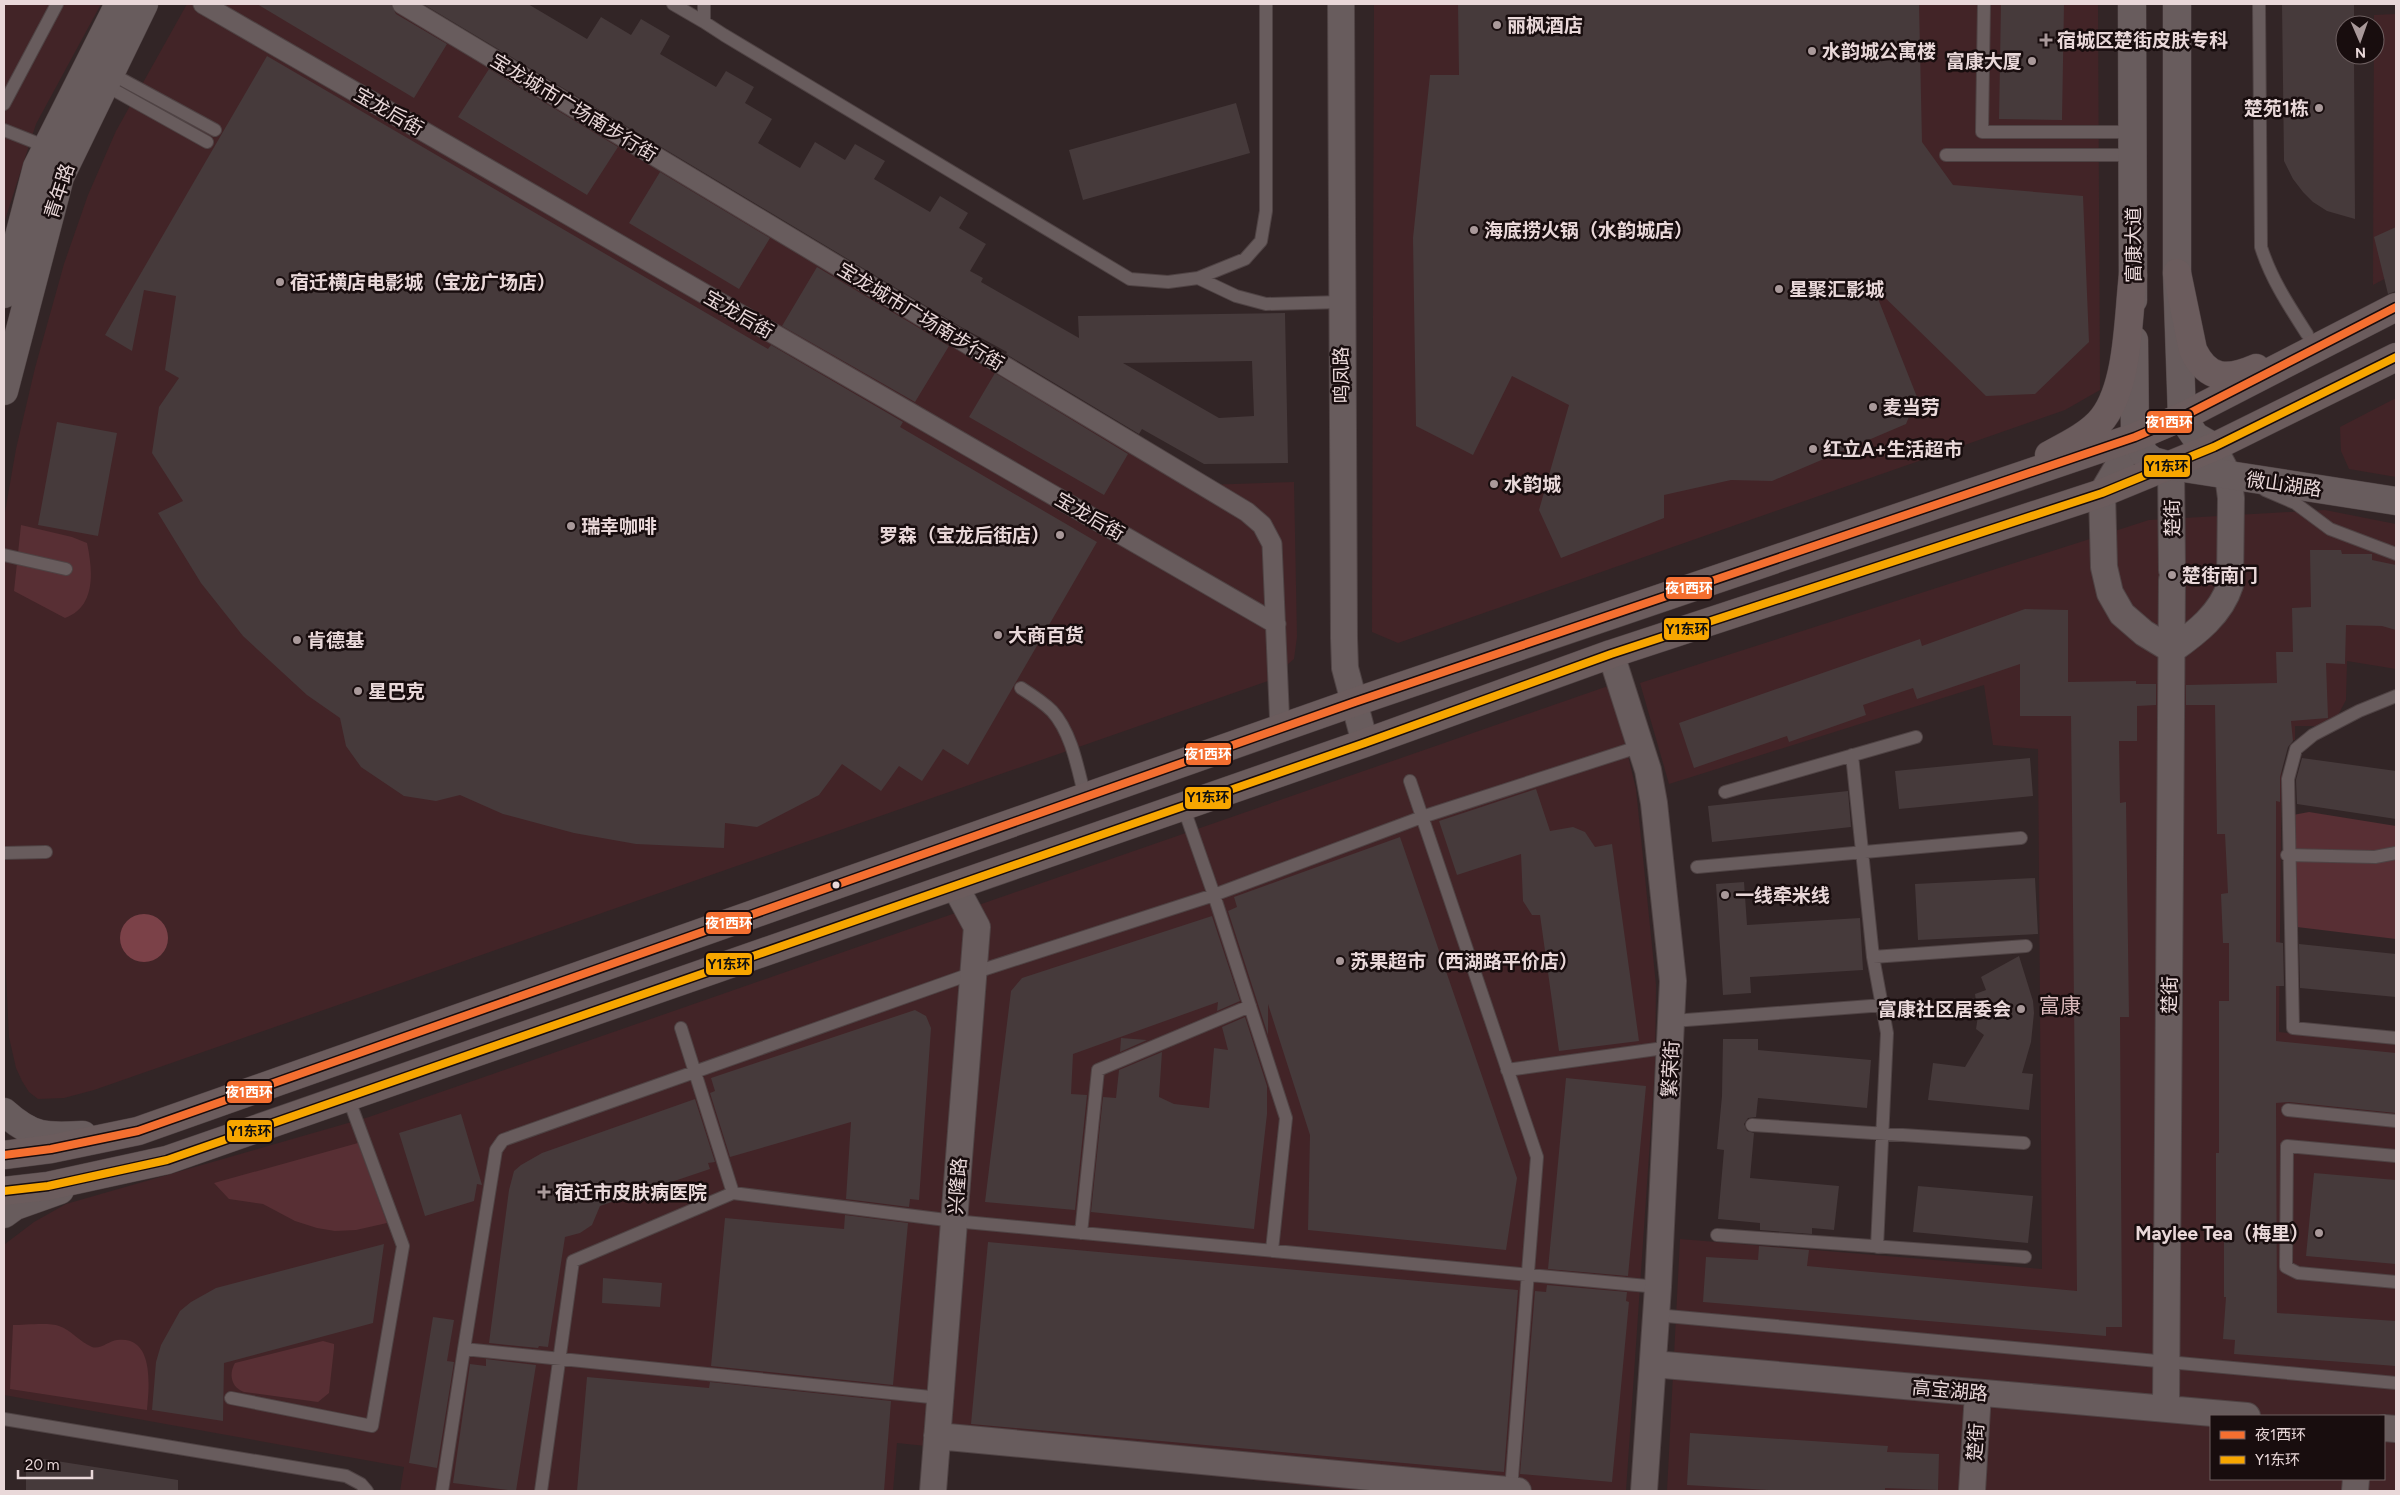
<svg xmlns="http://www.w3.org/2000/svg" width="2400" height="1495" font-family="Figtree,'Noto Sans SC',sans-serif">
	<rect width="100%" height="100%" fill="#322526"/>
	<path fill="#422427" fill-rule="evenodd" d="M 4,4 L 101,4 L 36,124 L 4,223 Z
		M 187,4 L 416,4 L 1203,485 L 1294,482 L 1297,637 L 1294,659 L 1268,681 L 94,1090 L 64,1098 L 38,1099 L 29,1092 L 22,1081 L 16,1068 L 9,1037 L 4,933 L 4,518 L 16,449 L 35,368 L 64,264 L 88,195 L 116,131 Z
		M 1374,4 L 2098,4 L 2100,390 L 2065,410 L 1398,643 L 1372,632 Z
		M 2396,14 L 2396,273 L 2373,285 L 2374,15 Z
		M 2396,398 L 2396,477 L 2349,469 L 2341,451 L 2340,427 Z
		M 2325,510 L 2396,524 L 2396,669 L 2347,661 L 2346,700 L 2336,719 L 2321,726 L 2295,726 L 2295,740 L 2282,740 L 2279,1032 L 2396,1045 L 2396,1491 L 1667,1491 L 1680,1239 L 2042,1269 L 2038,749 L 1993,745 L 1984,685 L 1669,784 L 1640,683 L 2149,520 ZM 2211,1416 L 2384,1416 L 2384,1479 L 2211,1479 Z
		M 1611,685 L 1636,789 L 1656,985 L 1655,1067 L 1626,1491 L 1358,1491 L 897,1443 L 893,1491 L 400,1491 L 404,1467 L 4,1395 L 5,1244 L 34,1222 L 66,1204 L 369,1117 Z"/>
	<path fill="#582f34" d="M 21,525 L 72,537 L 87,543 C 93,571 96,607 65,618 L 14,591 Z
		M 2309,812 L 2396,826 L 2396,939 L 2297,927 L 2293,815 Z
		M 358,1143 L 387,1223 L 356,1230 L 335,1231 L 317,1228 L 295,1221 L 263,1204 L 229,1199 L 214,1183 Z
		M 13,1325 C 24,1325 50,1322 59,1326 C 71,1330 80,1342 92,1347 C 100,1350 109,1341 117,1340 C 155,1335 149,1388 147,1410 L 10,1389 Z
		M 323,1341 L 334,1344 L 334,1348 L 329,1393 L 318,1402 L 244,1392 C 232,1388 228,1375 235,1363 Z"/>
	<path fill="#7b4148" d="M120 938a24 24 0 1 1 48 0a24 24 0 1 1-48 0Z"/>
	<path fill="#463a3b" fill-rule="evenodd" d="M 257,4 L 391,4 L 396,14 L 447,44 L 414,98 Z
		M 423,4 L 528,4 L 587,39 L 601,17 L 631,35 L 641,19 L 670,36 L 660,54 L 716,87 L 726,71 L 754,87 L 745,103 L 772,119 L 758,143 L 800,168 L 815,142 L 845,160 L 855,144 L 885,161 L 874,179 L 930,212 L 940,196 L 968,213 L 959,228 L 986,244 L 970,271 L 983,278 L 981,282 L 1079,338 L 1078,316 L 1285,313 L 1288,463 L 1204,464 L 1142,429 L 1139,434 L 1006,354 L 1007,352 L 961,327 ZM 1252,361 L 1254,416 L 1219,418 L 1123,363 Z
		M 1458,4 L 1919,4 L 1922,142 L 1953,185 L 2083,196 L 2089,342 L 2035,394 L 1986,396 L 1873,286 L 1917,397 L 1906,424 L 1772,481 L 1731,480 L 1664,495 L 1664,518 L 1561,558 L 1539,510 L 1569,405 L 1512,376 L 1473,455 L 1416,426 L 1413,238 L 1430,75 L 1459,75 Z
		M 2001,4 L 2064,4 L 2062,120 L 1999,119 Z
		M 2282,4 L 2354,4 L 2354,25 L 2345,25 L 2345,55 L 2354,55 L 2355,219 L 2327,211 L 2313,202 L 2303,192 L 2293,179 L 2284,161 Z
		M 267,56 L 768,349 L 771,345 L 903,422 L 900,427 L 1097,542 L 968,765 L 943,749 L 922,781 L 899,766 L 881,791 L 842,764 L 819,795 L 757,827 L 725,823 L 724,848 L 636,844 L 574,833 L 503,814 L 460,795 L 436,801 L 404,796 L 361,767 L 346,746 L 340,718 L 307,695 L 243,636 L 201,583 L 158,513 L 183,501 L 152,453 L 159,407 L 179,378 L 165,370 L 176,296 L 144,290 L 132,351 L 105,335 Z
		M 489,69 L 618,147 L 587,195 L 458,117 Z
		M 1236,103 L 1250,153 L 1083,200 L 1069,150 Z
		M 660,172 L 770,238 L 739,289 L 629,223 Z
		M 2396,227 L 2396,291 L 2388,294 L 2374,237 Z
		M 817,267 L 949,346 L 915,402 L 782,326 Z
		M 995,373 L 1128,454 L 1104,495 L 969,417 Z
		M 57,422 L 117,433 L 98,536 L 38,525 Z
		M 2310,550 L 2341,550 L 2342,554 L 2372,554 L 2372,560 L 2396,565 L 2396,630 L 2382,626 L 2346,625 L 2345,664 L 2326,663 L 2328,718 L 2291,721 L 2293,741 L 2288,747 L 2280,777 L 2280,802 L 2276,801 L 2276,942 L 2283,943 L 2284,986 L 2276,986 L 2276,1041 L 2396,1053 L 2396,1113 L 2289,1102 L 2276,1103 L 2277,1313 L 2396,1321 L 2396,1366 L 2234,1354 L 2235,1340 L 2223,1339 L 2226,1297 L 2224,1297 L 2224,1239 L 2216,1239 L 2216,1153 L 2219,1153 L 2219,1001 L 2229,1001 L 2229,943 L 2223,943 L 2221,894 L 2228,893 L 2225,834 L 2217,834 L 2215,705 L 2186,705 L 2186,685 L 2277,683 L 2276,652 L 2293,652 L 2292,608 L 2311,607 Z
		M 2025,609 L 2068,610 L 2068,682 L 2136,681 L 2136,684 L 2156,684 L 2156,705 L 2137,706 L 2137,741 L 2119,741 L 2120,803 L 2126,802 L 2129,1017 L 2120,1017 L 2122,1327 L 2106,1327 L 2106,1336 L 1703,1302 L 1706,1257 L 1758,1260 L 1759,1246 L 1809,1250 L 1807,1266 L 2077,1291 L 2071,716 L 2020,716 L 2020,664 L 1917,699 L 1913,688 L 1863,705 L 1866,715 L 1789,742 L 1787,736 L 1694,768 L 1679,723 L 1920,639 L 1922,646 Z
		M 2030,758 L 2033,796 L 1899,809 L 1895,771 Z
		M 2302,758 L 2396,771 L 2396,819 L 2297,804 L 2296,780 Z
		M 1536,789 L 1550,831 L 1573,827 L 1585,832 L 1595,847 L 1612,844 L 1639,1041 L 1559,1051 L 1540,915 L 1532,915 L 1523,901 L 1521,854 L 1457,875 L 1439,821 Z
		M 1848,791 L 1851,827 L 1712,842 L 1708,806 Z
		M 1400,837 L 1517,1178 L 1506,1250 L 1308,1230 L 1310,1135 L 1268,1004 L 1268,1035 L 1228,911 L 1237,907 L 1234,897 Z
		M 2035,878 L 2038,934 L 1918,940 L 1915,884 Z
		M 1744,882 L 1747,925 L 1860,918 L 1863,970 L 1750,977 L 1751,993 L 1723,995 L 1716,884 Z
		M 1212,916 L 1240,1001 L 1217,1011 L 1218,1002 L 1073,1054 L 1071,1094 L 1087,1095 L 1075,1210 L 985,1202 L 1011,991 L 1022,978 Z
		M 2299,944 L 2396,954 L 2396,997 L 2300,988 Z
		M 2019,956 L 2033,1001 L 2034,1013 L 2031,1042 L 2022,1073 L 2033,1074 L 2029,1110 L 1928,1100 L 1933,1063 L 1965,1067 L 1984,1035 L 1976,1029 L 1978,1016 L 1975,994 L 1986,990 L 1981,977 Z
		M 915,1010 L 926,1016 L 931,1028 L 919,1200 L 910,1199 L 909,1207 L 846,1199 L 851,1122 L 730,1157 L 710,1093 L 715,1091 L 711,1078 Z
		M 1245,1017 L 1267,1086 L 1267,1114 L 1254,1229 L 1091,1212 L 1103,1097 L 1116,1098 L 1119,1070 L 1162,1052 L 1159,1097 L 1174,1104 L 1209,1108 L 1214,1048 L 1228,1050 L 1222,1027 Z
		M 1121,1038 L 1147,1040 L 1120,1052 Z
		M 1723,1039 L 1758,1039 L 1758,1050 L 1871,1060 L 1867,1108 L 1758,1098 L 1756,1117 L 1748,1118 L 1744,1124 L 1747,1131 L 1754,1133 L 1750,1178 L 1839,1186 L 1834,1230 L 1812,1228 L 1812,1234 L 1760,1230 L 1760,1223 L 1718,1219 L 1724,1150 L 1717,1149 L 1722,1096 Z
		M 1566,1078 L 1646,1086 L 1628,1276 L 1548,1269 Z
		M 695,1099 L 715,1162 L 708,1163 L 710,1169 L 600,1206 L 592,1225 L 580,1233 L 565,1237 L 548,1347 L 539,1346 L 538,1348 L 489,1343 L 509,1190 L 514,1171 L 521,1165 L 542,1153 Z
		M 461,1114 L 482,1185 L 477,1184 L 474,1201 L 425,1216 L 399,1133 Z
		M 2314,1173 L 2396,1180 L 2396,1264 L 2306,1256 Z
		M 1918,1186 L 2033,1196 L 2028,1243 L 1913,1232 Z
		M 845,1215 L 908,1223 L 893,1385 L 711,1366 L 725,1218 L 844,1229 Z
		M 988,1242 L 1518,1290 L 1504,1472 L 971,1424 Z
		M 384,1244 L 373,1323 L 224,1363 L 223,1421 L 152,1410 L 156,1362 L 161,1345 L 180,1311 L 191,1302 L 216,1288 Z
		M 603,1278 L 662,1283 L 660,1307 L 602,1303 Z
		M 1547,1285 L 1627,1292 L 1626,1301 L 1629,1302 L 1612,1482 L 1520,1474 L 1535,1291 L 1546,1292 Z
		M 433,1317 L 454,1320 L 447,1361 L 454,1362 L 437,1468 L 409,1463 Z
		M 486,1359 L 536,1365 L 516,1491 L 453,1483 L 470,1364 L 486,1366 Z
		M 587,1377 L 709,1388 L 710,1382 L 891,1401 L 884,1491 L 577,1491 Z
		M 1690,1433 L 1888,1446 L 1887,1452 L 1939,1454 L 1938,1490 L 1885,1488 L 1885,1491 L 1782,1491 L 1687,1485 Z
		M 37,1458 L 178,1480 L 178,1491 L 26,1491 L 26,1471 Z"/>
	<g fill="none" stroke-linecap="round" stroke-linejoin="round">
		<defs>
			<path id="service" d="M 673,4 L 704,22
				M 704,4 L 704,22 L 724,35 L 1130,279 L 1168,282 L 1198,278 L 1245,259 L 1261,241 L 1266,211 L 1266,4
				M 1984,4 L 1982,132 L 2133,132
				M 2259,4 L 2261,247 C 2271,279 2289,306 2307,334
				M 110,73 L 215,130
				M 105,85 L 207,142
				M 4,104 L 57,4
				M 4,130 L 47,147
				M 1946,155 L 2133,155
				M 1198,278 L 1236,296 L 1266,304 L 1341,302
				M 2265,490 L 2295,503 L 2330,529 L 2396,554
				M 4,555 L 66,569
				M 1021,688 C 1032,695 1043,702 1052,711 C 1072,733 1078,770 1085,797
				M 2396,696 L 2359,711 L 2313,735 L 2296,749 L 2288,779 L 2293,1028 L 2396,1038
				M 1852,755 L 1873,957 L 1887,1033 L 1877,1247
				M 1410,781 L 1537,1157 L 1511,1490
				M 1725,792 L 1916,737
				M 1183,806 L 1214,895 L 1286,1118 L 1272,1250
				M 4,853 L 46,852
				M 2287,855 L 2375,857 L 2396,853
				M 1697,867 L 2021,838
				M 1873,957 L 2026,946
				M 1673,1021 L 1884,1005
				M 681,1028 L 733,1193
				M 1507,1070 L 1671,1047
				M 2288,1110 L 2396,1121
				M 1752,1125 L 2024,1143
				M 2396,1156 L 2287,1146 L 2286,1267 L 2298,1273 L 2396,1282
				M 1081,1233 L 1098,1070 L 1250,1006
				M 1717,1235 L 2025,1257
				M 1656,1315 L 2396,1383
				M 231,1398 L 372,1426 L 403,1246 L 348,1097
				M 940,1398 L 464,1349 L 496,1150 L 503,1140 L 973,973 L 1214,895 L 1422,817 L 1641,746
				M 4,1419 L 346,1476 L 361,1484 L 367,1491
				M 442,1491 L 464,1349
				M 541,1491 L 573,1261 L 733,1193 L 954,1221 L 1658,1287"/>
			<path id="pedestrian" d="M 203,4 L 1276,624
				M 402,4 L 1247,512 L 1262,525 L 1272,544 L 1280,729"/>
			<path id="minor" d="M 1341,4 L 1344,638 L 1345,668 L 1365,743
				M 2135,437 L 2102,493 L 2104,567 L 2110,593 L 2122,614 L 2144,633 L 2172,650 C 2196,633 2221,614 2230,585 L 2231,498 L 2228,475 L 2218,456
				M 2171,466 L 2172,570
				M 1611,654 L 1648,770 L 1654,803 L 1673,981 L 1658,1287 L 1644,1491
				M 1653,1364 L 2247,1416
				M 2166,1409 L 2172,580
				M 2384,1428 L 2396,1429
				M 937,1436 L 1518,1491
				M 933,1491 L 977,927 L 955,886
				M 1972,1491 L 1978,1393
				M 2355,1491 L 2356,1479"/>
			<path id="tertiary" d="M 2132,4 L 2133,300
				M 2177,4 L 2177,273 L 2182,417 L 2195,436 L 2214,447
				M 4,294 L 37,167 L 119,4
				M 2134,340 L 2135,437 L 2145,455 L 2153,461 L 2171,466 L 2396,501
				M 4,391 L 60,177 L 144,4
				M 4,1112 C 33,1138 46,1137 83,1135
				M 4,1214 L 15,1206 L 60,1190"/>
			<path id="primary" d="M 2177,273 L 2193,350 C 2208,381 2228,380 2256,368
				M 2049,455 C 2066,446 2091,434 2103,418 C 2129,384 2128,316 2133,275
				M 4,1155 L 51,1149 L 138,1131 L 1355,702 L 2135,437 L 2182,417 L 2396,307
				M 4,1191 L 48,1186 L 167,1160 L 1365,743 L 1611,654 L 2102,493 L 2214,447 L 2396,357"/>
		</defs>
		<use href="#service" stroke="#4f4344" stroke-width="14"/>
		<use href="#pedestrian" stroke="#4f4344" stroke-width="21"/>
		<use href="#minor" stroke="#4f4344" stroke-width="28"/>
		<use href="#tertiary" stroke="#4f4344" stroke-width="29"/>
		<use href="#primary" stroke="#4f4344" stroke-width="29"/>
		<use href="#service" stroke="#685c5d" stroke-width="12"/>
		<use href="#pedestrian" stroke="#685c5d" stroke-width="19"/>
		<use href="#minor" stroke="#685c5d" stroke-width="26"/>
		<use href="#tertiary" stroke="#685c5d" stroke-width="28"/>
		<use href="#primary" stroke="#6b5c5d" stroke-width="28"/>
		<defs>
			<path id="bus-1" d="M 4,1155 L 51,1149 L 138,1131 L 1355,702 L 2135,437 L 2182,417 L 2396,307"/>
			<path id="bus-2" d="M 4,1191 L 48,1186 L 167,1160 L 1365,743 L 1611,654 L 2102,493 L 2214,447 L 2396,357"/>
		</defs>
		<use href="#bus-1" stroke="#180d0e" stroke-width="11"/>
		<use href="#bus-2" stroke="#180d0e" stroke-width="11"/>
		<use href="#bus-1" stroke="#f46f30" stroke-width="8"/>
		<use href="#bus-2" stroke="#f7a600" stroke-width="8"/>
	</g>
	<g fill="#a9999a" stroke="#180d0e" stroke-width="2">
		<circle cx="1497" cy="25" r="5"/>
		<path d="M2043.5 32.5h5v5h5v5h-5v5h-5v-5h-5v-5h5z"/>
		<circle cx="1812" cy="51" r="5"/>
		<circle cx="2032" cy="61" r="5"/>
		<circle cx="2319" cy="108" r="5"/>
		<circle cx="1474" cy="230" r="5"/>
		<circle cx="280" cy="282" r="5"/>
		<circle cx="1779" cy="289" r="5"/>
		<circle cx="1873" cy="407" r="5"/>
		<circle cx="1813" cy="449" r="5"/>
		<circle cx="1494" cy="484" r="5"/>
		<circle cx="571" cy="526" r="5"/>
		<circle cx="1060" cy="535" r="5"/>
		<circle cx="2172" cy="575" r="5"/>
		<circle cx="998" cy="635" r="5"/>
		<circle cx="297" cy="640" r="5"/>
		<circle cx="358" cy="691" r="5"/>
		<circle cx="1725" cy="895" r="5"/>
		<circle cx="1340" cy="961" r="5"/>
		<circle cx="2021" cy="1009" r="5"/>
		<path d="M541.5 1184.5h5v5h5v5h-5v5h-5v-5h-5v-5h5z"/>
		<circle cx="2319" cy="1233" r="5"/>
	</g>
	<circle fill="#e9d8d9" stroke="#180d0e" stroke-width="2" cx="836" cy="885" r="4.5"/>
	<g text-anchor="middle" stroke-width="5" stroke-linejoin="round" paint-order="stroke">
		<g font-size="19" font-weight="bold" fill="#e9d8d9" stroke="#180d0e" text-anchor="start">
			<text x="1507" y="32">丽枫酒店</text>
			<text x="2057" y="47">宿城区楚街皮肤专科</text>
			<text x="1822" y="58">水韵城公寓楼</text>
			<text x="2022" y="68" text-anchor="end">富康大厦</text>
			<text x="2309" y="115" text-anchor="end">楚苑1栋</text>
			<text x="1484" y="237">海底捞火锅（水韵城店）</text>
			<text x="290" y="289">宿迁横店电影城（宝龙广场店）</text>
			<text x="1789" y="296">星聚汇影城</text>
			<text x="1883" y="414">麦当劳</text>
			<text x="1823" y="456">红立A+生活超市</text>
			<text x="1504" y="491">水韵城</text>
			<text x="581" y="533">瑞幸咖啡</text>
			<text x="1050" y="542" text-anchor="end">罗森（宝龙后街店）</text>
			<text x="2182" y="582">楚街南门</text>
			<text x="1008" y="642">大商百货</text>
			<text x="307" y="647">肯德基</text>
			<text x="368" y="698">星巴克</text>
			<text x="1735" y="902">一线牵米线</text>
			<text x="1350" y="968">苏果超市（西湖路平价店）</text>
			<text x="2011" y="1016" text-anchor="end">富康社区居委会</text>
			<text x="555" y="1199">宿迁市皮肤病医院</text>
			<text x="2309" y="1240" text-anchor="end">Maylee Tea（梅里）</text>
		</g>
		<g font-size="19" fill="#e9d8d9" stroke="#180d0e">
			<text transform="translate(574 107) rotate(31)" y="7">宝龙城市广场南步行街</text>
			<text transform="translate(389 111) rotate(30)" y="7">宝龙后街</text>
			<text transform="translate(59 191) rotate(-72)" y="7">青年路</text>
			<text transform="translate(2133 245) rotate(-90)" y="7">富康大道</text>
			<text transform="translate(739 314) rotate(30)" y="7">宝龙后街</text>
			<text transform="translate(921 316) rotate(31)" y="7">宝龙城市广场南步行街</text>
			<text transform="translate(1341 375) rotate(-91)" y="7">鸣凤路</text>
			<text transform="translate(2284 484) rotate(8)" y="7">微山湖路</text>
			<text transform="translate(1090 516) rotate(30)" y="7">宝龙后街</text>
			<text transform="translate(2172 518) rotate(-91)" y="7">楚街</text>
			<text transform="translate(2169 995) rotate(-90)" y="7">楚街</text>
			<text transform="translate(1670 1069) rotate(-87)" y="7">繁荣街</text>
			<text transform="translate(957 1186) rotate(-86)" y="7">兴隆路</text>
			<text transform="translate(1950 1390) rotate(5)" y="7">高宝湖路</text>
			<text transform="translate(1975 1442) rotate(-86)" y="7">楚街</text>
		</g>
		<g font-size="21" fill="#d9b8ba" stroke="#180d0e">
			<text x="2060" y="1013">富康</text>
		</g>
	</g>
	<g stroke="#180d0e" stroke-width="2">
		<rect x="2146" y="410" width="47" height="24" rx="5" fill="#f46f30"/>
		<rect x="2143" y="454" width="48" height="24" rx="5" fill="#f7a600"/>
		<rect x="1665" y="576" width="48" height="24" rx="5" fill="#f46f30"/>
		<rect x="1663" y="617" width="47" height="24" rx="5" fill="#f7a600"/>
		<rect x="1185" y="742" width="47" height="24" rx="5" fill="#f46f30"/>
		<rect x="1184" y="786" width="48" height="24" rx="5" fill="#f7a600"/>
		<rect x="705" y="911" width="47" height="24" rx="5" fill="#f46f30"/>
		<rect x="705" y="952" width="48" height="24" rx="5" fill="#f7a600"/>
		<rect x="226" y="1080" width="47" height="24" rx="5" fill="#f46f30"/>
		<rect x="226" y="1119" width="47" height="24" rx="5" fill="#f7a600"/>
	</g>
	<g font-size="14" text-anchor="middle" font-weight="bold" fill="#fff">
		<text x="2169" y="427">夜1西环</text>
		<text x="1689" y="593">夜1西环</text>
		<text x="1208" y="759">夜1西环</text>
		<text x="729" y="928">夜1西环</text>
		<text x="249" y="1097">夜1西环</text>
	</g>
	<g font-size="14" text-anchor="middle" font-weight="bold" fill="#111">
		<text x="2167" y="471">Y1东环</text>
		<text x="1687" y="634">Y1东环</text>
		<text x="1208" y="802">Y1东环</text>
		<text x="729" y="969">Y1东环</text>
		<text x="250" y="1136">Y1东环</text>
	</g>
	<rect width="2400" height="1495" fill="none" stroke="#e9d8d9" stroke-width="10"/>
	<rect x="2210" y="1415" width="175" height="65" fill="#180d0e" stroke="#6c5e5f"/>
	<rect x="2220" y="1431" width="25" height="8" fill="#f46f30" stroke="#6c5e5f"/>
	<text x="2255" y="1440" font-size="15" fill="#e9d8d9">夜1西环</text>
	<rect x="2220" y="1456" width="25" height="8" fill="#f7a600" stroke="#6c5e5f"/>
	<text x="2255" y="1465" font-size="15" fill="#e9d8d9">Y1东环</text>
	<g transform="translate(2360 40) rotate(178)"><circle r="24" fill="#180d0e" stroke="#6c5e5f"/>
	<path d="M0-4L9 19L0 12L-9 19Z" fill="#a9999a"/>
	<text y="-8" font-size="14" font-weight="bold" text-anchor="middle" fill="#e9d8d9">N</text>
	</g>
	<path d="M18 1470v8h74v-8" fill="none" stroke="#e9d8d9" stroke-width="2.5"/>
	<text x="25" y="1470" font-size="15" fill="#e9d8d9" stroke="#180d0e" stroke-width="4" paint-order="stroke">20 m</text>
</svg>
